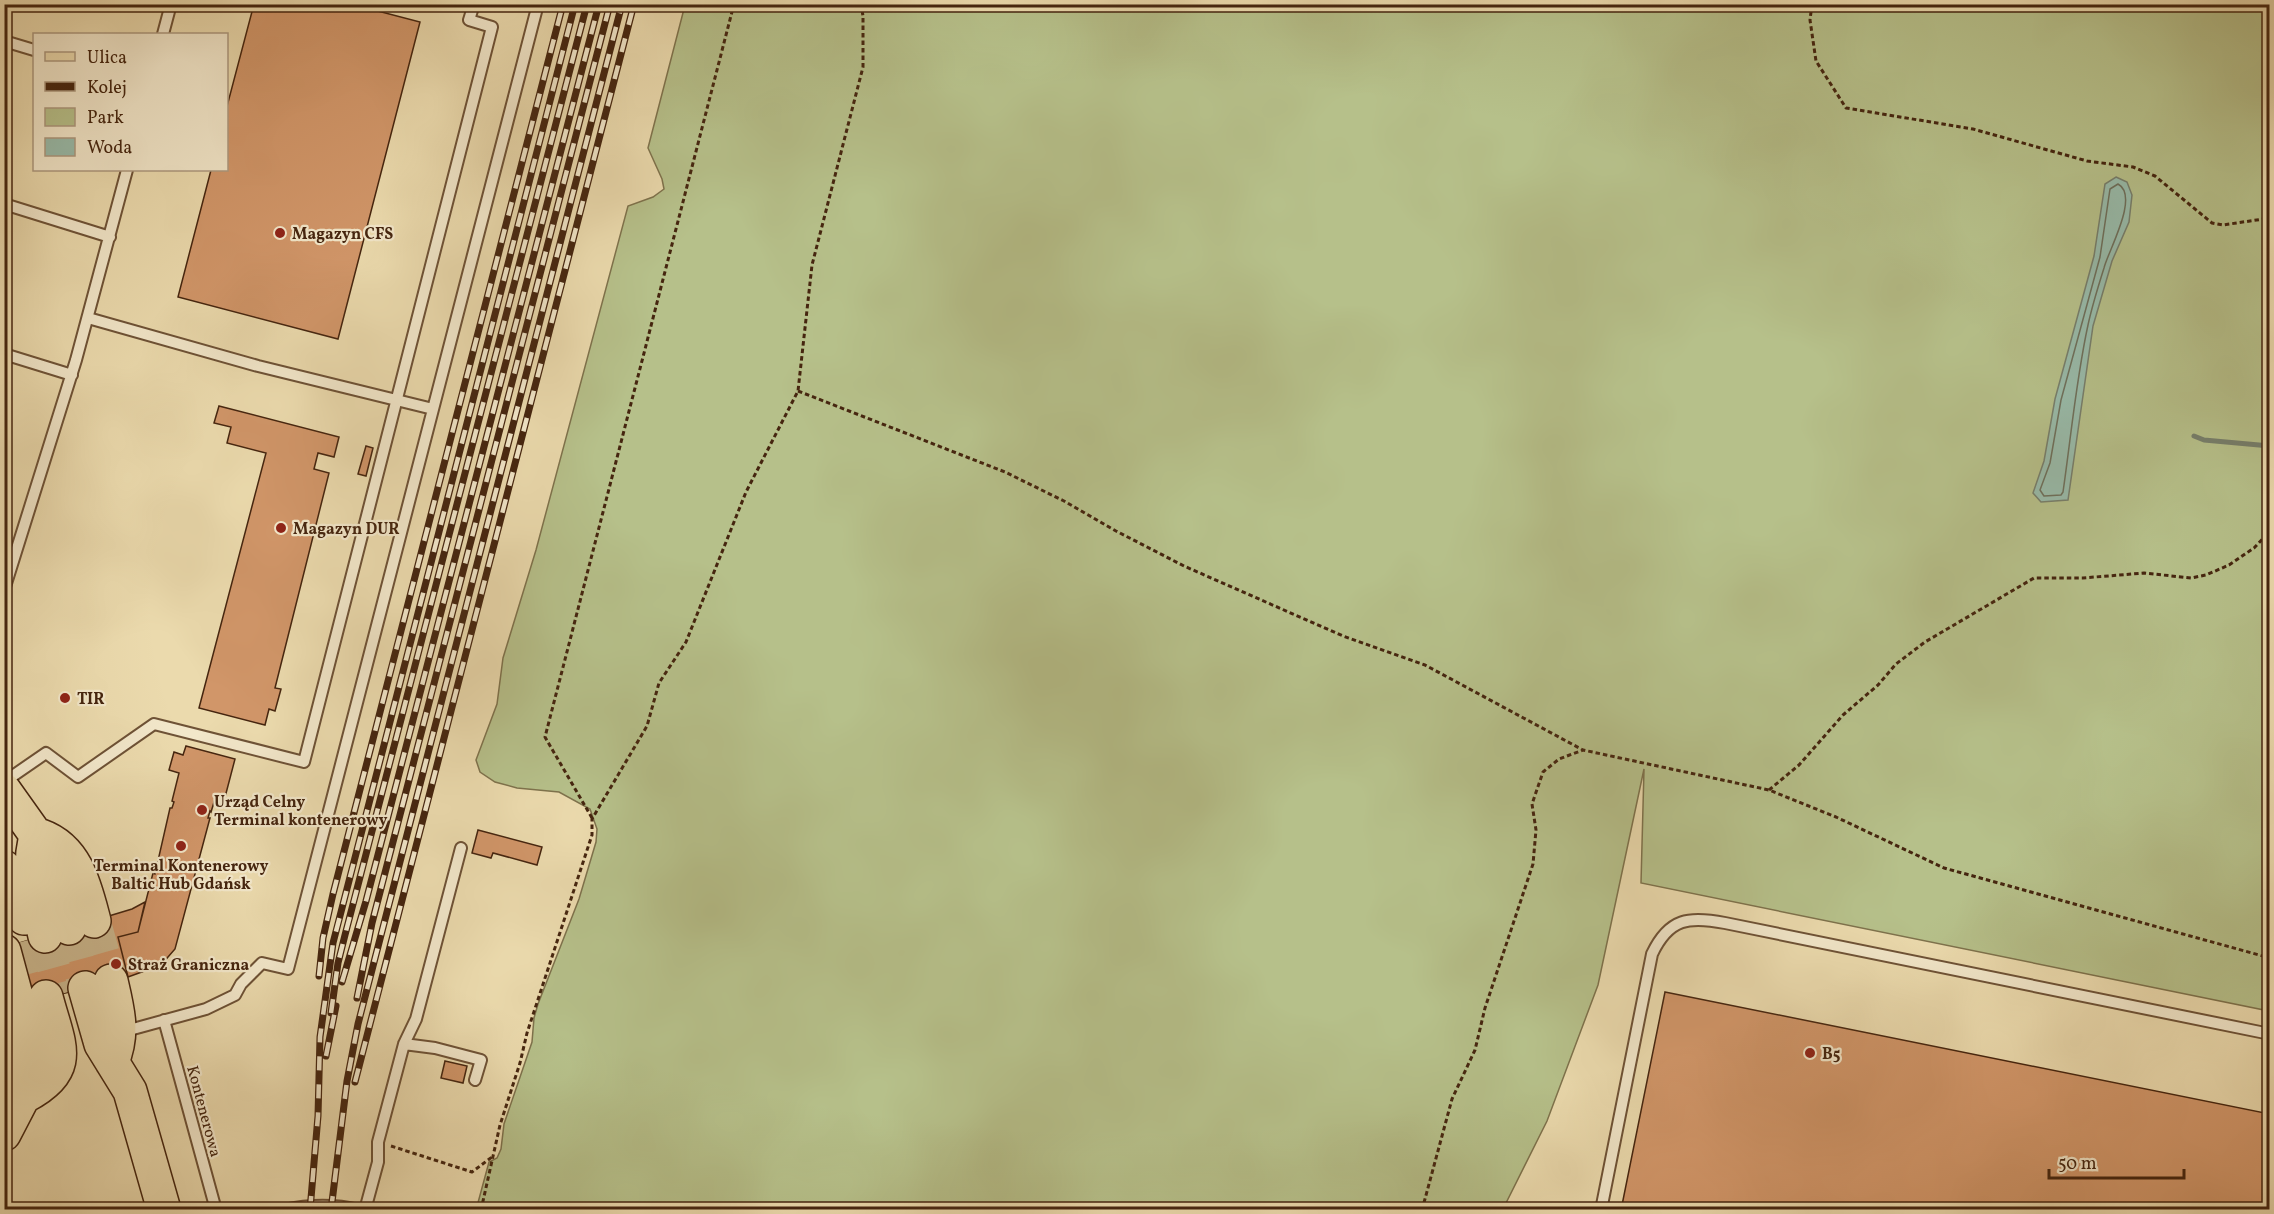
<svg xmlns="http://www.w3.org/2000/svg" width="2274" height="1214" font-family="Vollkorn,serif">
	<rect width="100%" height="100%" fill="#ebdaad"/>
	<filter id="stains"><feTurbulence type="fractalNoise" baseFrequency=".00333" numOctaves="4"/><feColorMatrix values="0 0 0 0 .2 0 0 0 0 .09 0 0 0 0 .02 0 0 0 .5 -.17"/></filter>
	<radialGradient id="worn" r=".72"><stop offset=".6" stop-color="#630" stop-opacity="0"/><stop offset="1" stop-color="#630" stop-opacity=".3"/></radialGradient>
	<path fill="#b6c08a" stroke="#7e724c" stroke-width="1.5" d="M 685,5 L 2269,5 L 2269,1011 L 1641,883 L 1644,769 L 1598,985 L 1547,1121 L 1503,1209 L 476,1210 L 489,1162 L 497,1158 L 501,1149 L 504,1124 L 532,1042 L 534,1018 L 538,1004 L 579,899 L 596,842 L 597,829 L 590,809 L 559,792 L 517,788 L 495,782 L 480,772 L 476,760 L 497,704 L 503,658 L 536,550 L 628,206 L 653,197 L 664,189 L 662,179 L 648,148 Z"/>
	<path fill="#98bbaa" stroke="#777f6c" stroke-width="1.5" d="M 2116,177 L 2127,182 L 2132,195 L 2129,222 L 2112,261 L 2093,326 L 2068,500 L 2041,502 L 2033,493 L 2044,461 L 2055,399 L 2094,256 L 2105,184 Z"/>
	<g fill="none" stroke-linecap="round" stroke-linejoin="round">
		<path stroke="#6e705c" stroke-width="1.5" d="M 2118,184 C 2140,196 2108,251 2104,268 C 2098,287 2092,306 2088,325 C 2076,380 2071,437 2063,492 L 2061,495 L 2044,496 L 2040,490 L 2050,463 L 2061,400 L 2100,257 L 2110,189 Z"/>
		<path stroke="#777f6c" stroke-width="5" d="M 2194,436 L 2204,440 L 2270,446"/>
	</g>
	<path fill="#d19669" stroke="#45250f" stroke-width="1.5" d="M 254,4 L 351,4 L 420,22 L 338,339 L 178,297 L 211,170 L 226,170 L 226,110 Z
		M 219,406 L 339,437 L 334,457 L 318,453 L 314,469 L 329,473 L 275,688 L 281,689 L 275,711 L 269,709 L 265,725 L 199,708 L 266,453 L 227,443 L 231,427 L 214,423 Z
		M 366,446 L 373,448 L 366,476 L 358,474 Z
		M 186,746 L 235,759 L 224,801 L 215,799 L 211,812 L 210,811 L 208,818 L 210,818 L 175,949 L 161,965 L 128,977 L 118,937 L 138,932 L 153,873 L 155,874 L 170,808 L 172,808 L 174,802 L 172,801 L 179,773 L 169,770 L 174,752 L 183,755 Z
		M 478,830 L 542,847 L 537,865 L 493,853 L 491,858 L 472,853 Z
		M 145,902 L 138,932 L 118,937 L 128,977 L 22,1004 L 6,947 L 132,909 Z
		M 1665,992 L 2270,1114 L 2270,1210 L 1621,1210 Z
		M 445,1061 L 467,1066 L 463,1083 L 441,1078 Z"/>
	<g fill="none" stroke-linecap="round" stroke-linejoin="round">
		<path stroke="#cab68d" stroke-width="33" stroke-dasharray="33 16" stroke-linecap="butt" d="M 94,921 L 111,981
			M 69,928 L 85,988
			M 45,936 L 61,994
			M 21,942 L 37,1000"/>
		<defs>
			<path id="lane" d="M 163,34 L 171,4
				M 4,41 L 34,50
				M 4,204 L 110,237
				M 88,318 L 258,366 L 433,409
				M 4,354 L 72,375
				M 4,590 L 76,360 L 127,170
				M 4,782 L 46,753 L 78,777 L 154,724 L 304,762 L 492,27 L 469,20 L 474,4
				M 164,1020 L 216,1210
				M 122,1032 L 206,1009 L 235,995 L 241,984 L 262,963 L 288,969 L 538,4
				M 404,1044 L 435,1048 L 481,1060 L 475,1080
				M 283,1210 C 308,1205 334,1204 359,1210
				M 365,1210 L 378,1162 L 378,1142 L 404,1044 L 416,1019 L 461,848
				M 1601,1210 L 1652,954 C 1669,918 1689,916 1725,923 L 2270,1034"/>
			<path id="primary" d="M 4,790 L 36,835 L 47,856 L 69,928
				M 41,836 C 77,849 85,887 94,921
				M 35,840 C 27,876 37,901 45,936
				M 4,867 L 17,893 L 24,918
				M 4,951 L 35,1066 L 31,1082 L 4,1134
				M 111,981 C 118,1011 124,1033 112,1062
				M 85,988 L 101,1044 L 130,1091 L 164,1210
				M 4,1059 L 18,1081 L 23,1097
				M 25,1096 C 77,1069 58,1044 46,997"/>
		</defs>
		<use href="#lane" stroke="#6e5236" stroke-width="14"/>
		<use href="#primary" stroke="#45250f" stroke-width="36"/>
		<path stroke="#45250f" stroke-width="3" stroke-dasharray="4.5 3" stroke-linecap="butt" d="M 1812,4 L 1810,20 L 1816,61 L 1846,108 L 1973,129 L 2087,161 L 2133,167 L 2155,176 L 2212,223 L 2223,225 L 2270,218
			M 798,391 L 1005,472 L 1064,501 L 1116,531 L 1184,566 L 1343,636 L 1425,665 L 1583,750 L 1769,790 L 1836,817 L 1944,868 L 2270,958
			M 1769,790 L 1799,765 L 1843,715 L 1878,685 L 1896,664 L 1925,642 L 2034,578 L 2083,578 L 2144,573 L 2191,578 L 2206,575 L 2229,565 L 2254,548 L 2270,531
			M 592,818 L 545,737 L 734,4
			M 391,1146 L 472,1172 L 492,1157
			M 481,1210 L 500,1125 L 520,1063 L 527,1033 L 592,835 L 592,819 L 647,726 L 659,683 L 686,642 L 746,492 L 798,391 L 812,265 L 863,67 L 863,16 L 861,4
			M 1422,1210 L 1452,1099 L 1475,1050 L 1485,1008 L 1533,864 L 1536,830 L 1532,804 L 1543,772 L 1559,759 L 1583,750"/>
		<use href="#lane" stroke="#f2e7ca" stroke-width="10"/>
		<use href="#primary" stroke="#ebdaad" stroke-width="33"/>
		<defs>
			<path id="rail" d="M 319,976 L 323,938 L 333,894 L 563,4
				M 342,982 L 366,901 L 599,4
				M 357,998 L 372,923 L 610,4
				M 331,1013 L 338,963 L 345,935 L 587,4
				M 326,1056 L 336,1006
				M 355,1082 L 634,4
				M 310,1210 L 318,1116 L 320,1037 L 333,943 L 575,4
				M 331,1210 L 347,1081 L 358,1024 L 622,4"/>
		</defs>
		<use href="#rail" stroke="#45250f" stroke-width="7"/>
		<use href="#rail" stroke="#f2e7ca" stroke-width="4.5" stroke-dasharray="14" stroke-linecap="butt"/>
	</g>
	<g fill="#8f2418" stroke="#f2e7ca" stroke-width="2">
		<circle cx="280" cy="233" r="6"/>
		<circle cx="281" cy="528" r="6"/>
		<circle cx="65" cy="698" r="6"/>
		<circle cx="202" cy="810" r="6"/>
		<circle cx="181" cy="846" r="6"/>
		<circle cx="116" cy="964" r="6"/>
		<circle cx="1810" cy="1053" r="6"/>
	</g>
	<g text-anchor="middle" stroke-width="4.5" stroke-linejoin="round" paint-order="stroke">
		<g font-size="16" font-weight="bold" fill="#45250f" stroke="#f2e7ca" text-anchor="start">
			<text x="292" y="239">Magazyn CFS</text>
			<text x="293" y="534">Magazyn DUR</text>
			<text x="77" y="704">TIR</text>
			<text x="214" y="807">Urząd Celny<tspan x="214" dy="18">Terminal kontenerowy</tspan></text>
			<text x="181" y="871" text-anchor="middle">Terminal Kontenerowy<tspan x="181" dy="18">Baltic Hub Gdańsk</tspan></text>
			<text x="128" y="970">Straż Graniczna</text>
			<text x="1822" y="1059">B5</text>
		</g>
		<g font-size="16" fill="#45250f" stroke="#f2e7ca">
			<text transform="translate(205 1111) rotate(75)" y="6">Kontenerowa</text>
		</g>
	</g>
	<rect width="2274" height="1214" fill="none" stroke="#ebdaad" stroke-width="24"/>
	<rect x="6" y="6" width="2262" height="1202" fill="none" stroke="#45250f" stroke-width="3"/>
	<rect x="12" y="12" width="2250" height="1190" fill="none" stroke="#45250f" stroke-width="1.5"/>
	<rect x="33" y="33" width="195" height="138" fill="#f2e7ca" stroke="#ad997f" stroke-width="1.5"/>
	<rect x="45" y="52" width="30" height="9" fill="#ebdaad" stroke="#ad997f" stroke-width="1.5"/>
	<text x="87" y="63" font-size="18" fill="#45250f">Ulica</text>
	<rect x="45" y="82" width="30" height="9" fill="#45250f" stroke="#ad997f" stroke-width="1.5"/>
	<text x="87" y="93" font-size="18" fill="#45250f">Kolej</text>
	<rect x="45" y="108" width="30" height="18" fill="#b6c08a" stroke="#ad997f" stroke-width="1.5"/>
	<text x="87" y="123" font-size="18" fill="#45250f">Park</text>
	<rect x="45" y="138" width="30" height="18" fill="#98bbaa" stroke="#ad997f" stroke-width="1.5"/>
	<text x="87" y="153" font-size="18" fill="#45250f">Woda</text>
	<path d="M2049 1169v9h135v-9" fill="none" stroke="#45250f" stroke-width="3"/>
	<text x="2058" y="1169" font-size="18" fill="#45250f" stroke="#f2e7ca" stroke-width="4.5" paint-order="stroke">50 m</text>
	<rect width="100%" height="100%" filter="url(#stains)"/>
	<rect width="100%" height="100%" fill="url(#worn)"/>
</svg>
